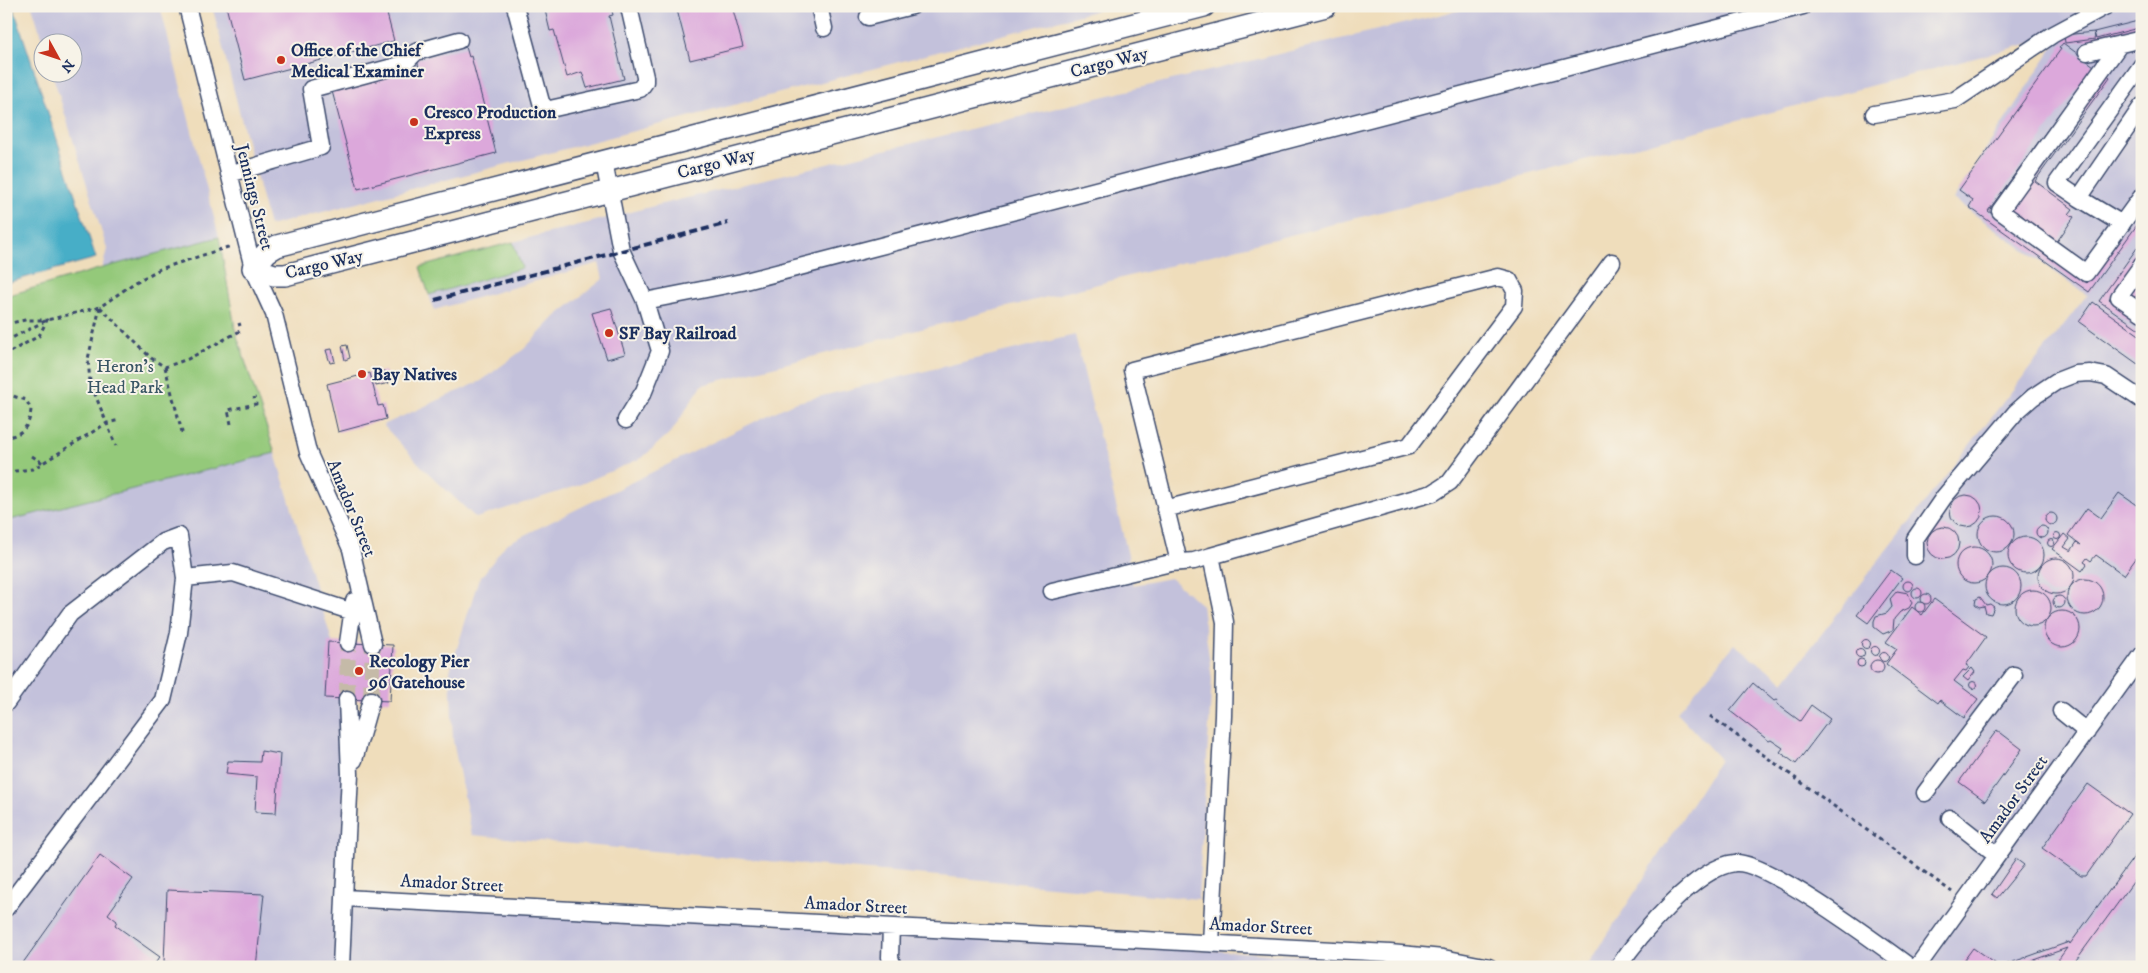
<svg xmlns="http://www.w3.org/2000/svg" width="2148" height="973" font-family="'IM FELL DW Pica',serif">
	<rect width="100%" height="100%" fill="#f7f3e8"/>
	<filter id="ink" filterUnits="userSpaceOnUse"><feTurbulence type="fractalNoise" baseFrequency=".02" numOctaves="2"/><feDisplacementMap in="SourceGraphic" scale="10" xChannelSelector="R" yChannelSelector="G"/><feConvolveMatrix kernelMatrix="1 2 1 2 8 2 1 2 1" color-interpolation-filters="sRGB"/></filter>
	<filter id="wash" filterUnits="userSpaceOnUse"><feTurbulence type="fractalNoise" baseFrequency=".0096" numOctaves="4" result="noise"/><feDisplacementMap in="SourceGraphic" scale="20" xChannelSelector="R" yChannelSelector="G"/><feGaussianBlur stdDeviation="1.12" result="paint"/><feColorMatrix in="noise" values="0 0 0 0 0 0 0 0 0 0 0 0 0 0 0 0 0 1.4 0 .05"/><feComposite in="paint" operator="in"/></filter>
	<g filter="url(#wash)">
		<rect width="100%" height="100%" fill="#efddbb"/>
		<path fill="#c3c1db" d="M 32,6 L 160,6 L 219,237 L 102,268 L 107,249 L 52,73 L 72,72 L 72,42 L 43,42 Z
			M 212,6 L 1114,6 L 269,226 Z
			M 1476,6 L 2142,6 L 2142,967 L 1587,967 L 1720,759 L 1677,713 L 1735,644 L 1784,682 L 2087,295 L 1953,199 L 2061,35 L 1780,110 L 702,385 L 672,431 L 642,458 L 574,487 L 476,518 L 423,468 L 383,425 L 481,381 L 524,349 L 556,316 L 603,279 L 599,263 L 434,310 L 429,295 L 522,268 L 513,242 L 654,206 Z
			M 1075,335 L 1128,555 L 1133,585 L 1170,578 L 1202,605 L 1212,679 L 1198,899 L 472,835 L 453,741 L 450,671 L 478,581 L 506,544 L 793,403 Z
			M 275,453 L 358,727 L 344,898 L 1487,967 L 6,967 L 6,521 Z"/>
		<path fill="#94c97a" stroke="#587c6c" d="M 219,237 L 236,333 L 275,453 L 6,521 L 6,296 L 102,268 Z
			M 513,242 L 522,268 L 429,295 L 420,267 Z"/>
		<path fill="#47aec7" stroke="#316e92" d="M 6,6 L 13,6 L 96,258 L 6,283 Z"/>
		<g id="blocks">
			<path fill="#dca8db" d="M 226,6 L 385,6 L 394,41 L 245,80 Z
				M 544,6 L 630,6 L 612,11 L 613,15 L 609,16 L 624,79 L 587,88 L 582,72 L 567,77 L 554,30 L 550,31 Z
				M 676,6 L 732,6 L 743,47 L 690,60 Z
				M 2142,20 L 2142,27 L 2096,39 L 2094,32 Z
				M 2094,32 L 2095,39 L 2065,43 L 2064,35 Z
				M 2063,43 L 2094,66 L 1988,211 L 2087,283 L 2142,208 L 2142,218 L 2089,292 L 1969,207 L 1973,200 L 1959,190 L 2061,49 L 2059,48 Z
				M 466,47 L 469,57 L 471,56 L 496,153 L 358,189 L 332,91 L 419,68 L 417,59 Z
				M 2104,72 L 2110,77 L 2035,181 L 2073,209 L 2069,214 L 2074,217 L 2056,243 L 2023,219 L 2025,218 L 2020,214 L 2018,216 L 2007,207 Z
				M 2142,241 L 2142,254 L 2109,299 L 2142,322 L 2142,331 L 2099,301 Z
				M 2142,275 L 2142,288 L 2134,299 L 2128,294 Z
				M 2093,302 L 2142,337 L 2142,367 L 2079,322 Z
				M 611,308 L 625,354 L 607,359 L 592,313 Z
				M 347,345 L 350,358 L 345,360 L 342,346 Z
				M 332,349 L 335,362 L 330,363 L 326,350 Z
				M 385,371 L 389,383 L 376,386 L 373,374 Z
				M 370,373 L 378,406 L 383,405 L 386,419 L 338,432 L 327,384 Z
				M 2119,493 L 2142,509 L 2142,550 L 2124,575 L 2096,555 L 2091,561 L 2087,558 L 2084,562 L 2087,564 L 2082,571 L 2052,549 L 2064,534 L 2070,539 L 2064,547 L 2071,551 L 2077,542 L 2081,545 L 2068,535 L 2087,508 L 2101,518 Z
				M1950 511a16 16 0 1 1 32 0a16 16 0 1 1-32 0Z
				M2045 519a6 6 0 1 1 12 0a6 6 0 1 1-12 0Z
				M1978 534a18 18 0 1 1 36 0a18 18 0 1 1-36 0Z
				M2036 532a6 6 0 1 1 12 0a6 6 0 1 1-12 0Z
				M1927 543a16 16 0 1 1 32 0a16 16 0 1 1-32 0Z
				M2053.5 536a3.5 3.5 0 1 1 7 0a3.5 3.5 0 1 1-7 0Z
				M2008 555a18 18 0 1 1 36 0a18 18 0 1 1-36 0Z
				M2047.5 543a3.5 3.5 0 1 1 7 0a3.5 3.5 0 1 1-7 0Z
				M1956 565a18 18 0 1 1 36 0a18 18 0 1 1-36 0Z
				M2038 576a18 18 0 1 1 36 0a18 18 0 1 1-36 0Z
				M1985 586a18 18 0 1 1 36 0a18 18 0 1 1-36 0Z
				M 1891,570 L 1902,578 L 1868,623 L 1857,615 Z
				M2067 597a18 18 0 1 1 36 0a18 18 0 1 1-36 0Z
				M1903 586a5 5 0 1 1 10 0a5 5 0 1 1-10 0Z
				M1912 593a5 5 0 1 1 10 0a5 5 0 1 1-10 0Z
				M2015 608a18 18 0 1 1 36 0a18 18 0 1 1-36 0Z
				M 1897,591 L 1908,593 L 1912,603 L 1909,608 L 1900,612 L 1894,619 L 1893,630 L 1883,634 L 1874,627 L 1874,621 L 1876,616 L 1887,613 L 1892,607 L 1890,599 Z
				M1921 599a5 5 0 1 1 10 0a5 5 0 1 1-10 0Z
				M2053 602a6 6 0 1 1 12 0a6 6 0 1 1-12 0Z
				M 1980,597 L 1986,605 L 1990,604 L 1994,607 L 1991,614 L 1986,613 L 1984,606 L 1979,607 L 1975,604 L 1976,599 Z
				M 1934,599 L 1986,637 L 1966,665 L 1969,667 L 1966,671 L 1963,670 L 1954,681 L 1978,699 L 1964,718 L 1940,700 L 1938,703 L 1886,664 L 1897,649 L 1886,642 L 1912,607 L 1922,615 Z
				M1915 607a5 5 0 1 1 10 0a5 5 0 1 1-10 0Z
				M2044 629a18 18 0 1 1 36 0a18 18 0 1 1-36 0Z
				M1861.5 644a4.5 4.5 0 1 1 9 0a4.5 4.5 0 1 1-9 0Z
				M 328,642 L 393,645 L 390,701 L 325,698 Z
				M1870.5 651a4.5 4.5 0 1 1 9 0a4.5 4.5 0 1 1-9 0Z
				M1855.5 653a4.5 4.5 0 1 1 9 0a4.5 4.5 0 1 1-9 0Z
				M1879.5 657a4.5 4.5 0 1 1 9 0a4.5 4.5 0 1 1-9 0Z
				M1857 663a4 4 0 1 1 8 0a4 4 0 1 1-8 0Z
				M1870 667a7 7 0 1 1 14 0a7 7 0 1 1-14 0Z
				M 1972,668 L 1975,672 L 1968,681 L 1963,677 Z
				M1969.5 685a3.5 3.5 0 1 1 7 0a3.5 3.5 0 1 1-7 0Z
				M 1753,683 L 1774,701 L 1778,699 L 1777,704 L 1800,721 L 1811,705 L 1830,719 L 1796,764 L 1780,752 L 1783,748 L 1771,740 L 1769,741 L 1730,711 Z
				M 1997,730 L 2022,749 L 1985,801 L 1959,782 Z
				M 261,751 L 280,754 L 276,813 L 255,812 L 257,777 L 226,774 L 228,761 L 260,762 Z
				M 2088,784 L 2130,814 L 2086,876 L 2081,876 L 2042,848 Z
				M 2136,854 L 2142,858 L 2142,870 L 2071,967 L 2053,967 L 2067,948 L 2014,967 L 1999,967 L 2069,942 L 2070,944 Z
				M 100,855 L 133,879 L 108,914 L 117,921 L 115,925 L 160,957 L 152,967 L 20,967 Z
				M 2016,859 L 2024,865 L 1997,898 L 1992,894 Z
				M 167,890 L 264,894 L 256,967 L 164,962 Z
				M 1973,948 L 1996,964 L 1994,967 L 1959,967 Z"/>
		</g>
	</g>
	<g filter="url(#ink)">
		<use href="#blocks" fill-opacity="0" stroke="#3b496c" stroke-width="1"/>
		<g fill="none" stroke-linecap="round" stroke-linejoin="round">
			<path stroke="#c5baa8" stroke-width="16" stroke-dasharray="16 8" stroke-linecap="butt" d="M 347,699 L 348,643
				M 371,700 L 373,644"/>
			<defs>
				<path id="minor" d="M 187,6 L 253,268 L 274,314 L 308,452 L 351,549 L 373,644
					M 515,6 L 541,102 L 546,109 L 550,109 L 640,89 L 645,82 L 645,77 L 629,7
					M 819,6 L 824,28
					M 868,17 L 912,6
					M 2120,44 L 2000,211 L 2086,273 L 2142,196
					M 2087,52 L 2142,39
					M 2142,65 L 2057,183 L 2079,198 L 2142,106
					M 1874,114 L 1955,100 L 2052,35 L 2106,6
					M 604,162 L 621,250 L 645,301 L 660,351 L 644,391 L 626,420
					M 229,174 L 321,147 L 311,89 L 404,64 L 416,52 L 459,40
					M 2079,198 L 2122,224
					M 2142,265 L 2119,297 L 2142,313
					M 645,301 L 742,282 L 1803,6
					M 1165,509 L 1409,446 L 1514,306 L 1515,291 L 1509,280 L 1498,277 L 1132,370 L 1179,562
					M 1211,556 L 1433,493 L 1450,482 L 1612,262
					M 1915,556 L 1915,539 L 1944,497 L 2016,412 L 2033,397 L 2057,381 L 2075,374 L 2090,373 L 2106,376 L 2142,400
					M 185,578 L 233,573 L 353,612
					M 1052,591 L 1171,563 L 1194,561 L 1211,556 L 1225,622 L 1223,716 L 1211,943
					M 348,643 L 354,601
					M 347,699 L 350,774 L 344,898 L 1390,953 L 1443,958 L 1489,967
					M 6,703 L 70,614 L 163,542 L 179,536 L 185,578 L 179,633 L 163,700 L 6,908
					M 2061,711 L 2087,732
					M 354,760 L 371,700
					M 1925,793 L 2014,675
					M 1950,818 L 1997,855
					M 891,927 L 890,957 L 893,967
					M 341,967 L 344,898
					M 1618,967 C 1639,936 1696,867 1735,863 C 1766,860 1880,945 1910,967
					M 1917,967 L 2142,655"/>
				<path id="major" d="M 1204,6 L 277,246 L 267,252 L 253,268 L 274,275 L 285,275 L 1326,6"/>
			</defs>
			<use href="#minor" stroke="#3b496c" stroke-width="19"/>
			<use href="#major" stroke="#3b496c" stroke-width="24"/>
			<path stroke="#3b496c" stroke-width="3" stroke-dasharray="4 4" stroke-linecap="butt" d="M 100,307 L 151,358 L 165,367 L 188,359 L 240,331
				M 100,307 L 88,359 L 90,382 L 116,446
				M 6,324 L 25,320 L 47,320 L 39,336 L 6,354
				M 238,325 L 241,324
				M 6,341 L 47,320 L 100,307 L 134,283 L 160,269 L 231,246
				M 165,367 L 183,436
				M 6,394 L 26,400 L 31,409 C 30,425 23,435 6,437
				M 231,424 L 228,410 L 256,404 L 254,397
				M 32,456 L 43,463
				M 6,472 L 33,469 L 107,423 L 120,420
				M 1710,716 L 1952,892"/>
			<use href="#minor" stroke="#fff" stroke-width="16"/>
			<use href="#major" stroke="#fff" stroke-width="21"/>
			<path stroke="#1b2f5e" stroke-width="4" stroke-dasharray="8 4" stroke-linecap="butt" d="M 435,300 L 728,223"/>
		</g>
	</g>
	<g fill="#c8321e" stroke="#f7f3e8" stroke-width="2">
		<circle cx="281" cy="60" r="5"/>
		<circle cx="414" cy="122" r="5"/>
		<circle cx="609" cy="333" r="5"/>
		<circle cx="362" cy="374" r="5"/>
		<circle cx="359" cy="671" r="5"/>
	</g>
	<g text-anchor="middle" stroke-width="4" stroke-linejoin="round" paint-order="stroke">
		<g font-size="18" font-weight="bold" fill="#1b2f5e" stroke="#f7f3e8" text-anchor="start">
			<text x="291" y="56">Office of the Chief<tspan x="291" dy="21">Medical Examiner</tspan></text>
			<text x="424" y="118">Cresco Production<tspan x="424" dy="21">Express</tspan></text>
			<text x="619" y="339">SF Bay Railroad</text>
			<text x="372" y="380">Bay Natives</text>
			<text x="369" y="667">Recology Pier<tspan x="369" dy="21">96 Gatehouse</tspan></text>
		</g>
		<g font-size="18" fill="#1b2f5e" stroke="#f7f3e8">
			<text transform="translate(1109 62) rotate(-14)" y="6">Cargo Way</text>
			<text transform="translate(716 163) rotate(-14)" y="6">Cargo Way</text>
			<text transform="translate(255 197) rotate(76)" y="6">Jennings Street</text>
			<text transform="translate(324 264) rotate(-13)" y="6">Cargo Way</text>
			<text transform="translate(352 508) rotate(68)" y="6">Amador Street</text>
			<text transform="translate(2013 799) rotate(-54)" y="6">Amador Street</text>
			<text transform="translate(452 883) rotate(3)" y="6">Amador Street</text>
			<text transform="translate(856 905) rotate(3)" y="6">Amador Street</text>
			<text transform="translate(1261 926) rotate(3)" y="6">Amador Street</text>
		</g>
		<g font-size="18" fill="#395665" stroke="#f7f3e8">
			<text x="125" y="372">Heron's<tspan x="125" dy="21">Head Park</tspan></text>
		</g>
	</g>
	<rect width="2148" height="973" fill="none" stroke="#f7f3e8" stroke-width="25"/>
	<g transform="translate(58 58) rotate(130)"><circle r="24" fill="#f7f3e8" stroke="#9fa5b1"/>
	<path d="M0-4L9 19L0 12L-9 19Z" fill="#c8321e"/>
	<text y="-8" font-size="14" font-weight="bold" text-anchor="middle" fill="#1b2f5e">N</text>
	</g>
</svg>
